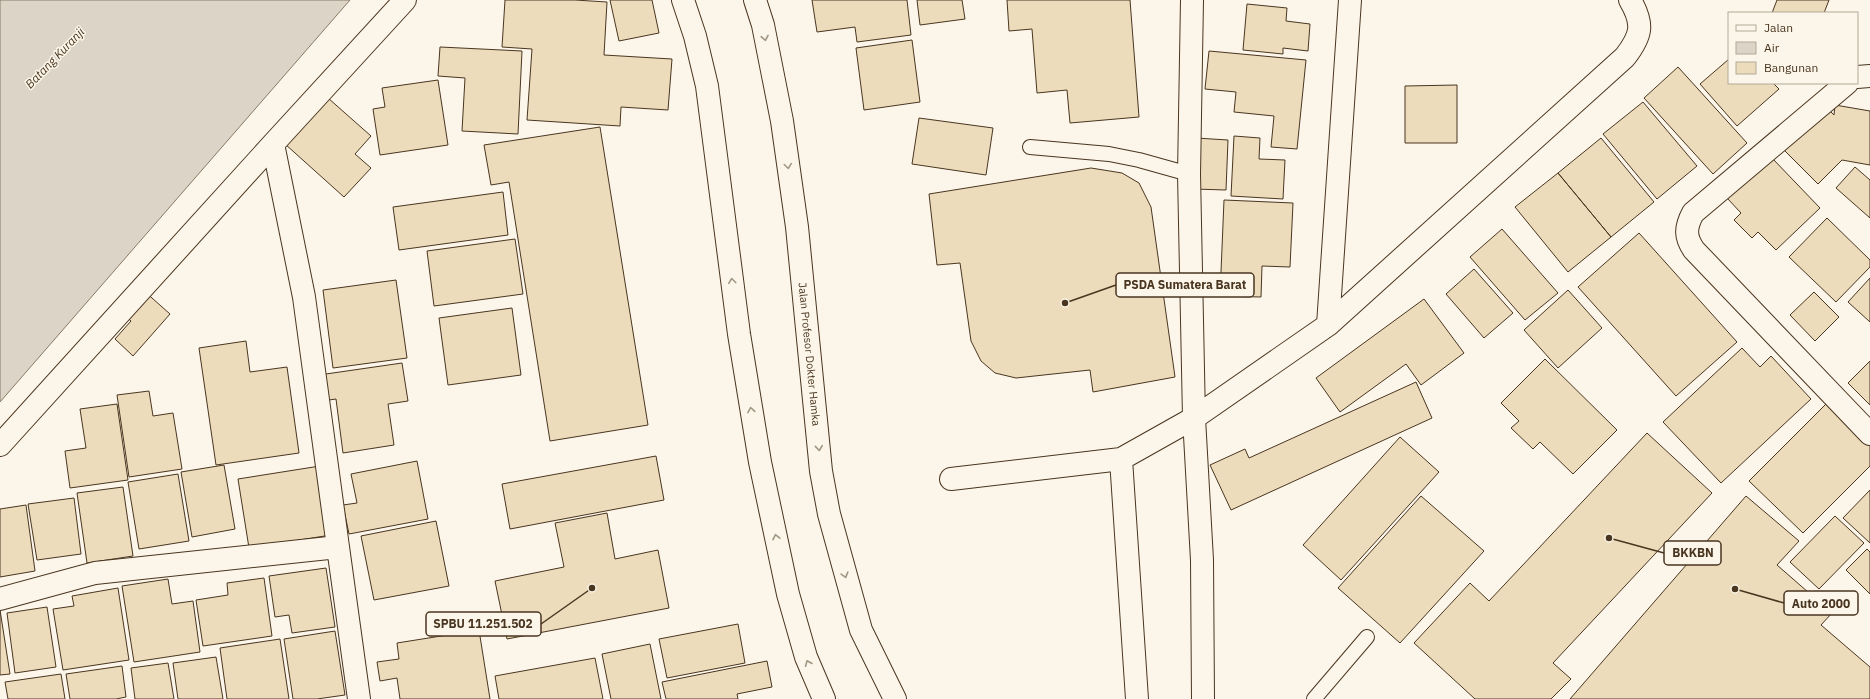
<svg xmlns="http://www.w3.org/2000/svg" width="1870" height="699" font-family="'IBM Plex Sans',sans-serif">
	<rect width="100%" height="100%" fill="#fbf6e9"/>
	<path fill="#dcd4c6" stroke="#887966" d="M 0,0 L 350,0 L 0,402 Z"/>
	<path fill="#ecdcbc" stroke="#4a3520" d="M 505,0 L 575,0 L 607,2 L 604,55 L 672,59 L 668,110 L 621,107 L 620,126 L 527,120 L 532,49 L 502,47 Z
		M 610,0 L 652,0 L 659,33 L 619,41 Z
		M 812,0 L 907,0 L 911,35 L 857,42 L 855,27 L 817,32 Z
		M 917,0 L 962,0 L 965,19 L 920,25 Z
		M 1007,0 L 1130,0 L 1139,117 L 1070,123 L 1067,90 L 1037,93 L 1032,29 L 1009,31 Z
		M 1777,0 L 1829,0 L 1824,13 L 1772,13 Z
		M 1247,4 L 1287,8 L 1286,21 L 1310,24 L 1308,51 L 1283,48 L 1283,54 L 1243,50 Z
		M 912,40 L 920,102 L 864,110 L 856,48 Z
		M 440,47 L 522,51 L 518,134 L 462,131 L 465,78 L 438,76 Z
		M 1209,51 L 1306,60 L 1297,149 L 1271,147 L 1274,116 L 1234,112 L 1236,92 L 1205,89 Z
		M 1729,59 L 1729,83 L 1773,83 L 1779,89 L 1737,126 L 1700,84 Z
		M 1678,67 L 1747,143 L 1713,174 L 1644,98 Z
		M 438,80 L 448,145 L 380,155 L 373,109 L 385,107 L 382,88 Z
		M 1457,85 L 1457,143 L 1405,143 L 1405,86 Z
		M 328,98 L 371,136 L 355,154 L 371,168 L 344,197 L 285,144 Z
		M 1643,102 L 1697,166 L 1657,199 L 1603,134 Z
		M 1824,105 L 1834,115 L 1835,105 L 1870,111 L 1870,165 L 1842,160 L 1818,184 L 1781,147 Z
		M 919,118 L 993,128 L 986,175 L 912,164 Z
		M 600,127 L 648,425 L 550,441 L 509,182 L 491,185 L 484,145 Z
		M 1234,136 L 1260,138 L 1259,159 L 1285,160 L 1283,199 L 1231,196 Z
		M 1196,138 L 1228,140 L 1226,190 L 1194,189 Z
		M 1601,138 L 1654,202 L 1611,237 L 1558,173 Z
		M 1771,157 L 1820,208 L 1776,250 L 1758,232 L 1752,238 L 1734,220 L 1741,213 L 1727,198 Z
		M 1855,167 L 1870,180 L 1870,218 L 1836,188 Z
		M 1091,168 L 1122,173 L 1139,183 L 1151,207 L 1175,377 L 1093,392 L 1090,370 L 1016,378 L 995,373 L 981,361 L 971,341 L 960,263 L 937,265 L 929,194 Z
		M 1558,173 L 1611,237 L 1568,272 L 1515,207 Z
		M 503,192 L 508,235 L 399,250 L 393,207 Z
		M 1224,200 L 1293,203 L 1290,267 L 1262,266 L 1261,297 L 1220,296 Z
		M 1827,218 L 1870,260 L 1870,267 L 1836,302 L 1789,257 Z
		M 1502,229 L 1558,293 L 1525,320 L 1470,257 Z
		M 1639,233 L 1737,342 L 1676,396 L 1578,287 Z
		M 515,239 L 523,294 L 434,306 L 427,251 Z
		M 1474,269 L 1513,313 L 1484,338 L 1446,294 Z
		M 1870,278 L 1870,322 L 1848,302 Z
		M 396,280 L 407,358 L 333,368 L 323,290 Z
		M 143,290 L 170,314 L 133,356 L 115,339 L 131,321 L 122,313 Z
		M 1568,290 L 1602,328 L 1558,368 L 1524,330 Z
		M 1814,292 L 1839,317 L 1815,341 L 1790,315 Z
		M 1424,299 L 1464,353 L 1421,385 L 1406,364 L 1340,412 L 1316,378 Z
		M 512,308 L 521,375 L 448,385 L 439,318 Z
		M 246,341 L 250,372 L 287,367 L 299,453 L 216,465 L 199,348 Z
		M 1742,348 L 1760,367 L 1771,356 L 1811,399 L 1721,483 L 1663,422 Z
		M 1545,359 L 1617,430 L 1573,474 L 1540,442 L 1533,449 L 1511,428 L 1519,421 L 1501,403 Z
		M 1870,361 L 1870,405 L 1848,383 Z
		M 402,363 L 408,401 L 388,404 L 394,445 L 343,453 L 336,399 L 322,401 L 319,375 Z
		M 1416,382 L 1432,418 L 1231,510 L 1210,465 L 1245,449 L 1249,458 Z
		M 149,391 L 153,416 L 173,413 L 182,469 L 129,477 L 117,395 Z
		M 1827,403 L 1870,446 L 1870,466 L 1803,533 L 1749,481 Z
		M 117,404 L 128,480 L 70,488 L 65,451 L 86,448 L 80,409 Z
		M 1647,433 L 1712,493 L 1553,663 L 1571,679 L 1551,699 L 1475,699 L 1414,643 L 1470,583 L 1489,601 Z
		M 1400,437 L 1439,472 L 1341,580 L 1303,545 Z
		M 656,456 L 664,500 L 510,529 L 502,484 Z
		M 417,461 L 428,519 L 349,534 L 343,505 L 357,503 L 351,474 Z
		M 224,465 L 235,529 L 192,537 L 181,472 Z
		M 320,466 L 331,535 L 249,548 L 238,479 Z
		M 178,474 L 189,541 L 139,549 L 128,482 Z
		M 123,487 L 133,556 L 87,563 L 77,493 Z
		M 1870,490 L 1870,543 L 1843,518 Z
		M 1421,496 L 1484,551 L 1400,643 L 1338,588 Z
		M 1746,496 L 1799,541 L 1777,565 L 1832,613 L 1821,625 L 1870,667 L 1870,699 L 1570,699 Z
		M 74,498 L 81,554 L 37,560 L 28,504 Z
		M 26,505 L 35,571 L 0,577 L 0,509 Z
		M 607,513 L 615,559 L 658,550 L 669,608 L 507,639 L 495,581 L 564,567 L 555,523 Z
		M 1835,516 L 1864,543 L 1819,589 L 1790,562 Z
		M 436,521 L 449,586 L 374,600 L 361,536 Z
		M 1867,549 L 1870,552 L 1870,594 L 1846,570 Z
		M 326,568 L 335,627 L 292,633 L 289,615 L 275,617 L 269,576 Z
		M 264,578 L 272,636 L 203,646 L 196,600 L 228,595 L 227,583 Z
		M 168,579 L 172,604 L 193,601 L 200,652 L 134,662 L 122,586 Z
		M 118,588 L 129,660 L 63,670 L 53,609 L 74,606 L 72,596 Z
		M 47,607 L 56,667 L 15,673 L 7,613 Z
		M 0,610 L 10,674 L 0,675 Z
		M 738,624 L 745,663 L 667,678 L 659,639 Z
		M 479,630 L 490,699 L 400,699 L 397,678 L 380,681 L 377,662 L 399,659 L 397,643 Z
		M 335,631 L 345,695 L 317,699 L 293,699 L 284,639 Z
		M 280,639 L 289,699 L 227,699 L 220,648 Z
		M 650,644 L 661,699 L 611,699 L 602,654 Z
		M 216,657 L 223,699 L 178,699 L 173,663 Z
		M 595,658 L 603,699 L 499,699 L 495,676 Z
		M 767,661 L 772,687 L 737,694 L 738,699 L 666,699 L 662,682 Z
		M 168,663 L 174,699 L 135,699 L 131,668 Z
		M 122,666 L 126,697 L 116,699 L 70,699 L 66,674 Z
		M 61,674 L 65,699 L 8,699 L 5,682 Z"/>
	<g fill="none" stroke-linecap="round" stroke-linejoin="round">
		<defs>
			<path id="service" d="M 1030,147 L 1109,154 L 1139,160 L 1189,174
				M 1314,699 L 1367,637"/>
			<path id="minor" d="M 1192,0 L 1189,174 L 1194,418 L 1202,560 L 1203,699
				M 1857,77 L 1870,76
				M 1847,83 L 1693,213 C 1685,228 1685,237 1694,250 L 1870,434
				M 273,144 L 304,297 L 338,547
				M 1328,325 L 1350,0
				M 0,445 L 273,144 L 405,0
				M 1121,459 L 1194,418 L 1328,325 L 1625,57 C 1642,35 1644,24 1630,0
				M 951,479 L 1121,459 L 1137,699
				M 0,599 L 95,573 L 338,547 L 359,699"/>
			<g id="primary">
				<path d="M 683,0 L 695,36 L 707,86 L 739,334 L 760,462 L 788,594 L 806,657 L 824,699"/>
				<path id="s1" d="M 755,0 L 763,25 L 782,121 L 797,227 L 821,471 L 829,514 L 861,630 L 895,699"/>
			</g>
		</defs>
		<use href="#service" stroke="#4a3520" stroke-width="16"/>
		<use href="#minor" stroke="#4a3520" stroke-width="24"/>
		<use href="#primary" stroke="#4a3520" stroke-width="24"/>
		<use href="#service" stroke="#fbf6e9" stroke-width="14"/>
		<use href="#minor" stroke="#fbf6e9" stroke-width="22"/>
		<use href="#primary" stroke="#fbf6e9" stroke-width="22"/>
	</g>
	<defs><path id="oneway-chevron" d="M-2-3.5L2.5 0L-2 3.5" fill="none" stroke-width="1.6" stroke-linecap="round" stroke-linejoin="round"/></defs>
	<g stroke="#a29684">
		<use href="#oneway-chevron" transform="translate(765 38) rotate(79)"/>
		<use href="#oneway-chevron" transform="translate(788 166) rotate(82)"/>
		<use href="#oneway-chevron" transform="translate(732 281) rotate(-97)"/>
		<use href="#oneway-chevron" transform="translate(751 410) rotate(-99)"/>
		<use href="#oneway-chevron" transform="translate(819 448) rotate(84)"/>
		<use href="#oneway-chevron" transform="translate(776 537) rotate(-102)"/>
		<use href="#oneway-chevron" transform="translate(845 575) rotate(74)"/>
		<use href="#oneway-chevron" transform="translate(808 663) rotate(-113)"/>
	</g>
	<g text-anchor="middle" stroke-width="3" stroke-linejoin="round" paint-order="stroke">
		<g font-size="11" fill="#4a3520" stroke="#fbf6e9">
			<text dy="4" stroke="none"><textPath href="#s1" startOffset="359">Jalan Profesor Dokter Hamka</textPath></text>
		</g>
		<g font-size="12" font-style="italic" fill="#4a3520" stroke="#fbf6e9">
			<text transform="translate(55 58) rotate(-46)" y="4">Batang Kuranji</text>
		</g>
	</g>
	<path fill="none" stroke="#4a3520" stroke-width="1.5" d="M1065 303L1116 285M1609 538L1664 553M1735 589L1784 603M592 588L541 624"/>
	<g fill="#4a3520" stroke="#fbf6e9" stroke-width="1.5">
		<circle cx="1065" cy="303" r="4"/>
		<circle cx="1609" cy="538" r="4"/>
		<circle cx="1735" cy="589" r="4"/>
		<circle cx="592" cy="588" r="4"/>
	</g>
	<g fill="#fbf6e9" stroke="#4a3520" stroke-width="1.5">
		<rect x="1116" y="273" width="138" height="24" rx="4"/>
		<rect x="1664" y="541" width="57" height="24" rx="4"/>
		<rect x="1784" y="591" width="74" height="24" rx="4"/>
		<rect x="426" y="612" width="115" height="24" rx="4"/>
	</g>
	<g font-size="12" text-anchor="middle" font-weight="bold" fill="#4a3520">
		<text x="1185" y="289">PSDA Sumatera Barat</text>
		<text x="1693" y="557">BKKBN</text>
		<text x="1821" y="608">Auto 2000</text>
		<text x="483" y="628">SPBU 11.251.502</text>
	</g>
	<rect x="1728" y="12" width="130" height="72" fill="#fbf6e9" stroke="#b4a999"/>
	<rect x="1736" y="25" width="20" height="6" fill="#fbf6e9" stroke="#b4a999"/>
	<text x="1764" y="32" font-size="12" fill="#4a3520">Jalan</text>
	<rect x="1736" y="42" width="20" height="12" fill="#dcd4c6" stroke="#b4a999"/>
	<text x="1764" y="52" font-size="12" fill="#4a3520">Air</text>
	<rect x="1736" y="62" width="20" height="12" fill="#ecdcbc" stroke="#b4a999"/>
	<text x="1764" y="72" font-size="12" fill="#4a3520">Bangunan</text>
</svg>
